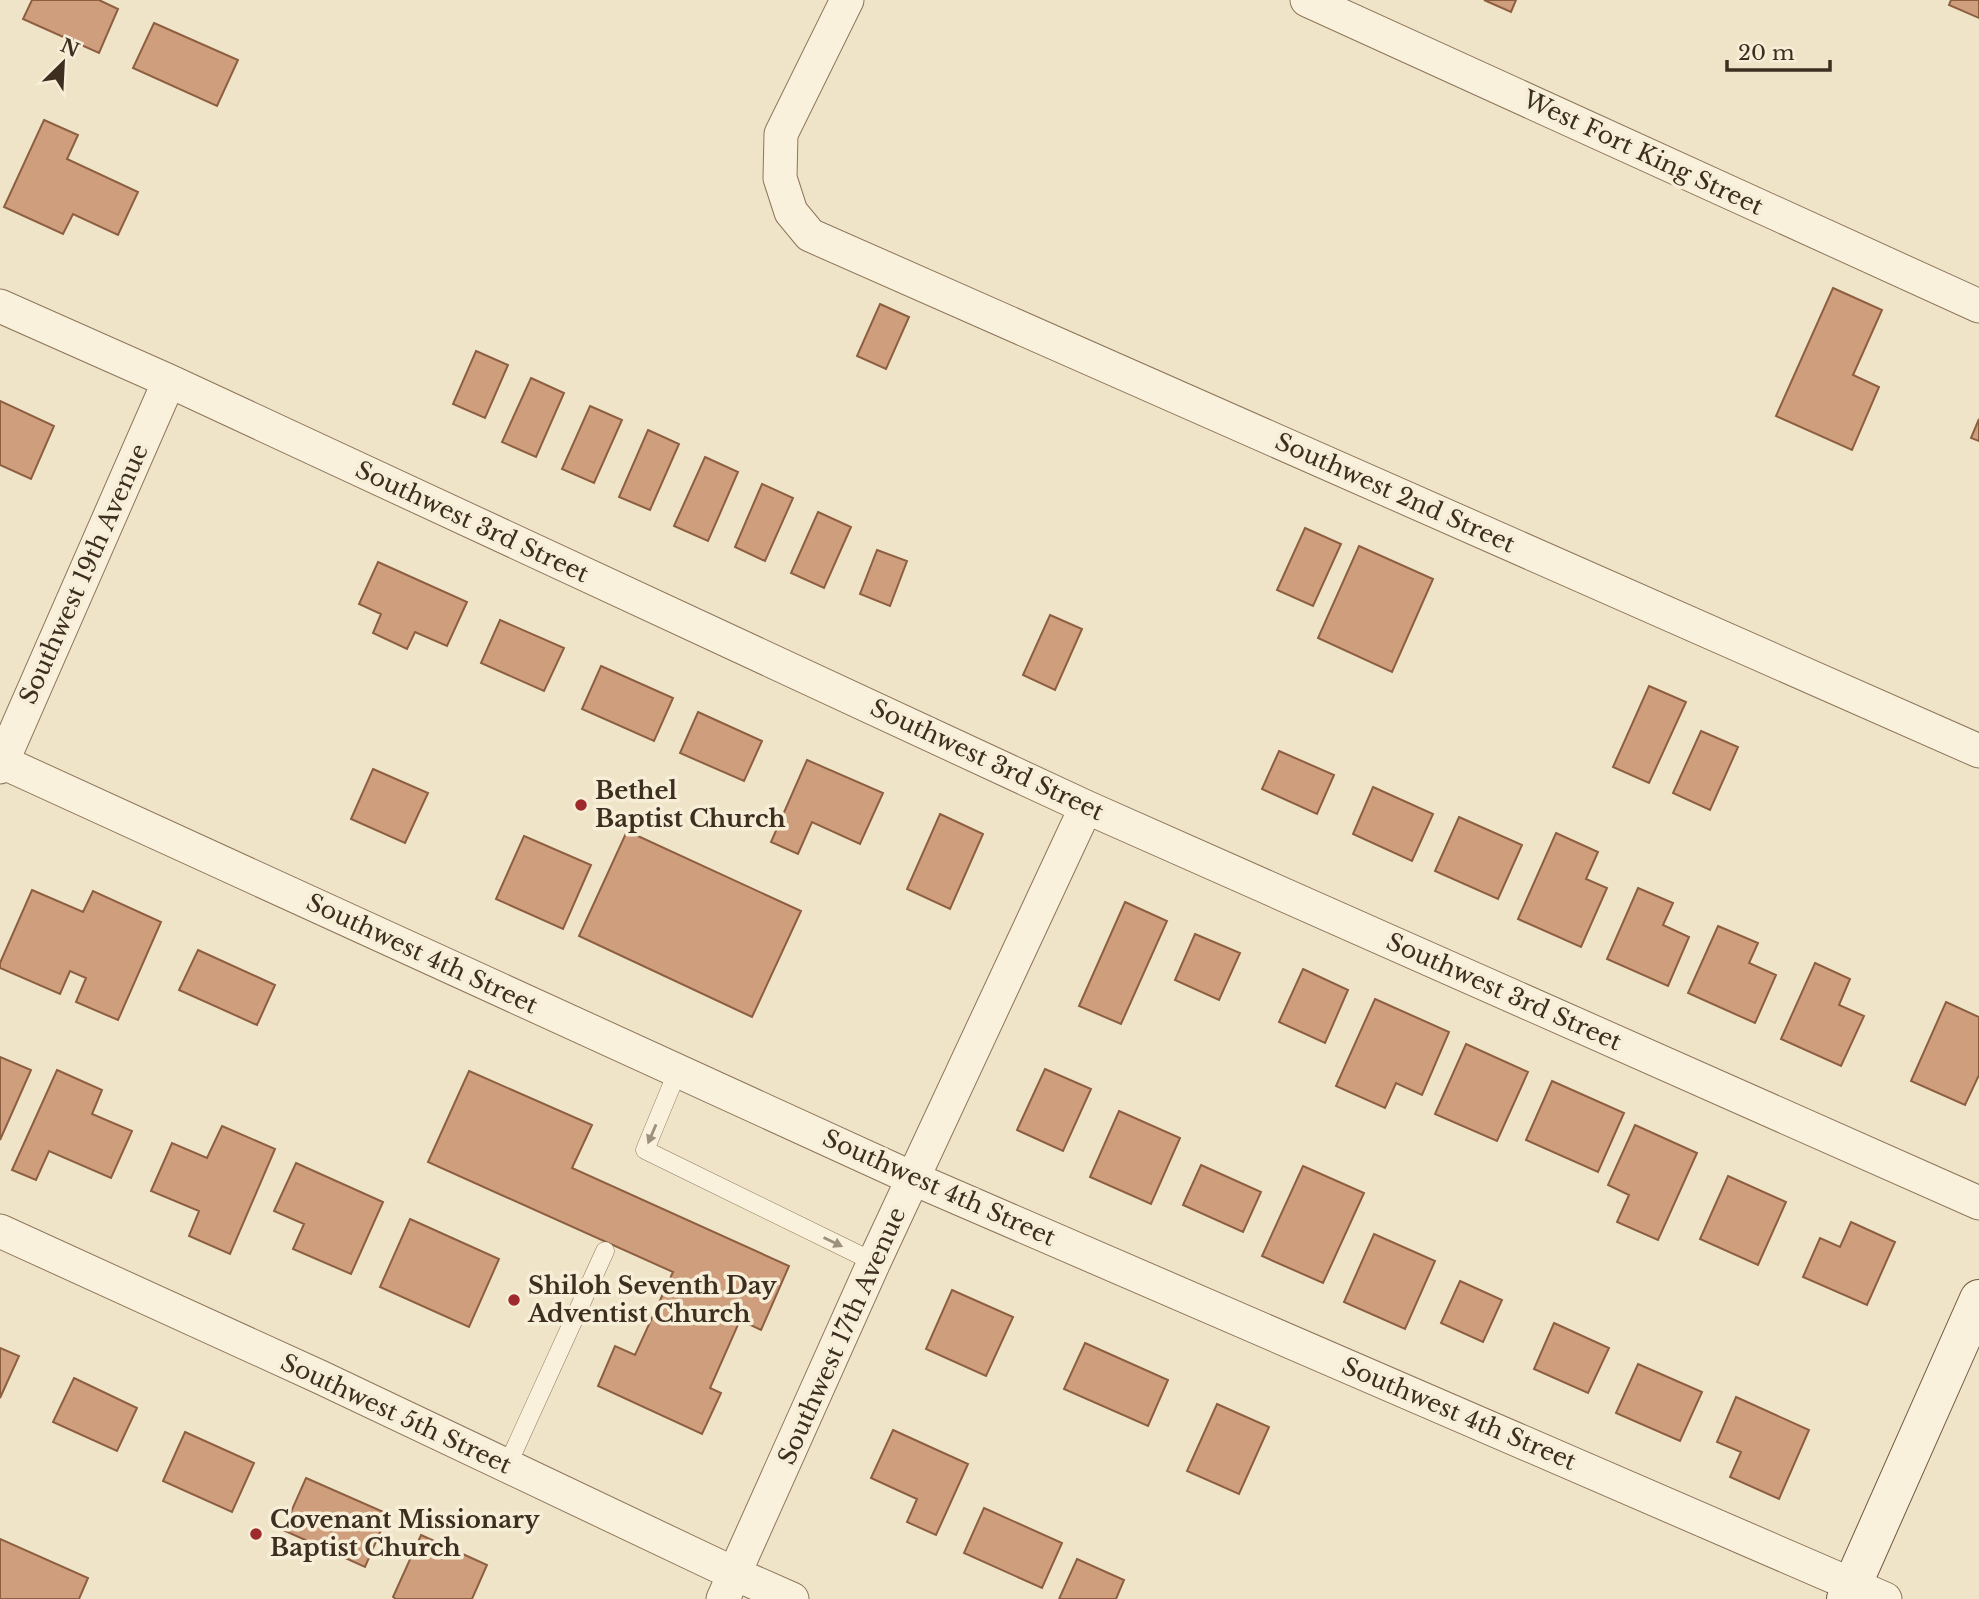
<svg xmlns="http://www.w3.org/2000/svg" width="1979" height="1599" font-family="'Libre Baskerville',serif">
	<rect width="100%" height="100%" fill="#f0e4c8"/>
	<path fill="#cf9f7d" stroke="#8d5f41" stroke-width="2" d="M 32,0 L 99,0 L 118,9 L 99,53 L 23,19 Z
		M 1484,0 L 1516,0 L 1511,12 Z
		M 1951,0 L 1979,0 L 1979,18 L 1949,5 Z
		M 154,23 L 238,60 L 217,106 L 133,68 Z
		M 44,120 L 78,135 L 67,159 L 138,192 L 118,235 L 73,214 L 63,234 L 4,207 Z
		M 1833,288 L 1882,310 L 1853,375 L 1879,387 L 1852,450 L 1776,416 Z
		M 880,304 L 909,317 L 886,369 L 857,356 Z
		M 476,351 L 508,365 L 485,418 L 453,404 Z
		M 531,378 L 564,393 L 536,457 L 502,442 Z
		M 0,401 L 54,426 L 31,479 L 0,465 Z
		M 590,406 L 622,420 L 594,483 L 562,469 Z
		M 1979,419 L 1979,441 L 1971,438 Z
		M 648,430 L 679,444 L 650,510 L 619,497 Z
		M 705,457 L 738,472 L 708,541 L 674,526 Z
		M 762,484 L 793,498 L 765,561 L 735,547 Z
		M 818,512 L 851,527 L 824,588 L 791,573 Z
		M 1305,528 L 1341,544 L 1313,606 L 1277,590 Z
		M 1359,546 L 1433,579 L 1392,672 L 1318,638 Z
		M 877,550 L 907,561 L 890,606 L 860,594 Z
		M 378,562 L 467,602 L 447,646 L 415,632 L 407,649 L 373,633 L 381,614 L 359,604 Z
		M 1050,615 L 1082,629 L 1055,690 L 1023,675 Z
		M 500,620 L 564,648 L 544,691 L 481,663 Z
		M 601,666 L 673,698 L 654,741 L 582,709 Z
		M 1649,686 L 1686,702 L 1649,783 L 1613,767 Z
		M 698,712 L 762,741 L 744,781 L 680,753 Z
		M 1701,731 L 1738,747 L 1710,810 L 1673,793 Z
		M 1279,751 L 1334,775 L 1317,814 L 1262,789 Z
		M 807,760 L 883,793 L 860,844 L 812,822 L 798,854 L 771,842 Z
		M 373,769 L 428,793 L 405,843 L 351,819 Z
		M 1373,787 L 1433,814 L 1412,861 L 1353,834 Z
		M 940,814 L 983,834 L 950,909 L 907,889 Z
		M 1459,817 L 1522,845 L 1498,899 L 1435,871 Z
		M 627,831 L 801,911 L 752,1017 L 579,936 Z
		M 1556,833 L 1598,852 L 1586,879 L 1607,888 L 1581,947 L 1518,919 Z
		M 524,836 L 591,865 L 563,929 L 496,899 Z
		M 1638,888 L 1673,903 L 1663,925 L 1689,937 L 1668,986 L 1607,959 Z
		M 32,890 L 83,912 L 93,891 L 161,922 L 118,1020 L 76,1002 L 86,978 L 70,971 L 60,994 L 0,968 L 0,963 Z
		M 1125,902 L 1167,921 L 1121,1024 L 1079,1006 Z
		M 1718,926 L 1758,943 L 1749,963 L 1776,975 L 1755,1023 L 1688,993 Z
		M 1195,934 L 1240,953 L 1219,1000 L 1175,980 Z
		M 198,950 L 275,985 L 257,1025 L 179,990 Z
		M 1815,963 L 1850,979 L 1839,1005 L 1864,1016 L 1841,1066 L 1781,1039 Z
		M 1303,969 L 1348,990 L 1325,1043 L 1279,1022 Z
		M 1375,999 L 1449,1032 L 1422,1095 L 1396,1083 L 1385,1108 L 1336,1086 Z
		M 1946,1002 L 1979,1017 L 1979,1075 L 1965,1105 L 1911,1081 Z
		M 1466,1044 L 1528,1072 L 1497,1141 L 1435,1114 Z
		M 0,1057 L 31,1070 L 0,1140 Z
		M 1045,1069 L 1091,1089 L 1063,1151 L 1017,1130 Z
		M 57,1070 L 102,1090 L 92,1114 L 132,1131 L 111,1178 L 49,1151 L 36,1180 L 12,1170 Z
		M 469,1071 L 592,1125 L 572,1168 L 789,1266 L 761,1330 L 740,1320 L 710,1388 L 721,1393 L 702,1434 L 598,1386 L 615,1346 L 635,1355 L 673,1272 L 428,1162 Z
		M 1552,1081 L 1624,1113 L 1598,1172 L 1526,1140 Z
		M 1119,1111 L 1180,1138 L 1151,1204 L 1090,1177 Z
		M 1635,1125 L 1697,1153 L 1658,1240 L 1617,1222 L 1629,1195 L 1608,1185 Z
		M 222,1126 L 275,1149 L 230,1254 L 189,1236 L 199,1211 L 151,1191 L 172,1143 L 207,1158 Z
		M 296,1163 L 383,1202 L 351,1274 L 293,1249 L 304,1224 L 274,1211 Z
		M 1201,1165 L 1261,1192 L 1243,1232 L 1183,1205 Z
		M 1303,1166 L 1364,1193 L 1323,1283 L 1262,1256 Z
		M 1728,1176 L 1786,1202 L 1758,1265 L 1700,1239 Z
		M 410,1219 L 499,1259 L 469,1327 L 380,1287 Z
		M 1851,1222 L 1895,1242 L 1867,1305 L 1803,1277 L 1820,1238 L 1840,1247 Z
		M 1374,1234 L 1435,1261 L 1405,1329 L 1344,1302 Z
		M 1460,1281 L 1502,1300 L 1483,1342 L 1441,1323 Z
		M 952,1290 L 1013,1317 L 986,1376 L 926,1349 Z
		M 1554,1323 L 1609,1348 L 1588,1393 L 1534,1369 Z
		M 1085,1343 L 1168,1380 L 1148,1426 L 1064,1389 Z
		M 0,1348 L 19,1356 L 0,1398 Z
		M 1638,1364 L 1702,1392 L 1680,1441 L 1616,1413 Z
		M 74,1378 L 137,1408 L 117,1451 L 53,1422 Z
		M 1736,1397 L 1809,1430 L 1779,1499 L 1730,1477 L 1741,1452 L 1717,1442 Z
		M 1217,1404 L 1269,1427 L 1239,1494 L 1187,1471 Z
		M 893,1430 L 968,1464 L 936,1535 L 907,1522 L 917,1499 L 871,1478 Z
		M 185,1432 L 254,1463 L 232,1512 L 163,1481 Z
		M 306,1478 L 388,1514 L 365,1567 L 283,1530 Z
		M 984,1508 L 1062,1543 L 1042,1588 L 964,1553 Z
		M 421,1535 L 487,1565 L 472,1599 L 396,1599 L 393,1597 Z
		M 0,1539 L 88,1578 L 79,1599 L 0,1599 Z
		M 1077,1559 L 1124,1580 L 1116,1599 L 1059,1599 Z"/>
	<g fill="none" stroke-linecap="round" stroke-linejoin="round">
		<defs>
			<path id="service" d="M 678,1070 L 645,1150 L 874,1262
				M 507,1466 L 605,1251"/>
			<path id="minor" d="M 847,0 L 781,134 L 780,178 L 791,212 L 810,235 L 1979,751
				M 1307,0 L 1979,306
				M 0,306 L 169,381 L 1086,807 L 1979,1203
				M 0,761 L 912,1178 L 1885,1599
				M 0,767 L 169,381
				M 0,1231 L 320,1377 L 735,1574 L 792,1599
				M 723,1599 L 874,1262 L 1086,807"/>
			<path id="secondary" d="M 1846,1599 L 1979,1299"/>
		</defs>
		<use href="#service" stroke="#8d765c" stroke-width="19"/>
		<use href="#minor" stroke="#8d765c" stroke-width="35"/>
		<use href="#secondary" stroke="#6f573f" stroke-width="40"/>
		<use href="#service" stroke="#faf1dc" stroke-width="18"/>
		<use href="#minor" stroke="#faf1dc" stroke-width="33"/>
		<use href="#secondary" stroke="#faf1dc" stroke-width="38"/>
	</g>
	<defs><path id="oneway-solid" d="M-6-.8H1V-3.2L6.5 0L1 3.2V.8H-6Z" transform="scale(1.75)"/></defs>
	<g fill="#9c907e">
		<use href="#oneway-solid" transform="translate(652 1134) rotate(113)"/>
		<use href="#oneway-solid" transform="translate(833 1242) rotate(26)"/>
	</g>
	<g fill="#9e2a2b" stroke="#f7eed8" stroke-width="2.5">
		<circle cx="581" cy="805" r="7"/>
		<circle cx="514" cy="1300" r="7"/>
		<circle cx="256" cy="1534" r="7"/>
	</g>
	<g text-anchor="middle" stroke-width="7" stroke-linejoin="round" paint-order="stroke">
		<g font-size="24" fill="#3d2e20" stroke="#f7eed8">
			<text transform="translate(1643 153) rotate(25)" y="8">West Fort King Street</text>
			<text transform="translate(1395 493) rotate(24)" y="8">Southwest 2nd Street</text>
			<text transform="translate(472 522) rotate(25)" y="8">Southwest 3rd Street</text>
			<text transform="translate(84 574) rotate(-66)" y="8">Southwest 19th Avenue</text>
			<text transform="translate(987 760) rotate(25)" y="8">Southwest 3rd Street</text>
			<text transform="translate(422 954) rotate(25)" y="8">Southwest 4th Street</text>
			<text transform="translate(1504 992) rotate(24)" y="8">Southwest 3rd Street</text>
			<text transform="translate(939 1188) rotate(24)" y="8">Southwest 4th Street</text>
			<text transform="translate(842 1336) rotate(-66)" y="8">Southwest 17th Avenue</text>
			<text transform="translate(396 1414) rotate(25)" y="8">Southwest 5th Street</text>
			<text transform="translate(1459 1414) rotate(23)" y="8">Southwest 4th Street</text>
		</g>
		<g font-size="24" font-weight="bold" fill="#3d2e20" stroke="#f7eed8" text-anchor="start">
			<text x="595" y="799">Bethel<tspan x="595" dy="28">Baptist Church</tspan></text>
			<text x="528" y="1294">Shiloh Seventh Day<tspan x="528" dy="28">Adventist Church</tspan></text>
			<text x="270" y="1528">Covenant Missionary<tspan x="270" dy="28">Baptist Church</tspan></text>
		</g>
	</g>
	<g transform="translate(63 63) rotate(24)" stroke="#f7eed8" stroke-width="5" paint-order="stroke">
	<path d="M0-5L12 26L0 18L-12 26Z" fill="#3d2e20"/>
	<text y="-10" font-size="19" font-weight="bold" text-anchor="middle" fill="#3d2e20">N</text>
	</g>
	<path d="M1727 60v10h103v-10" fill="none" stroke="#3d2e20" stroke-width="3.5"/>
	<text x="1738" y="60" font-size="21" fill="#3d2e20" stroke="#f7eed8" stroke-width="5" paint-order="stroke">20 m</text>
</svg>
